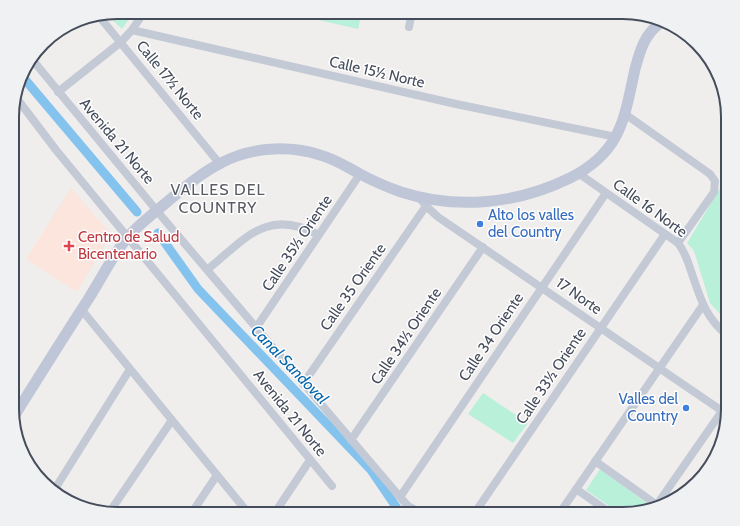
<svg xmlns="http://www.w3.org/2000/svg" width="740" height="526" font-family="Cabin,sans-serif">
	<rect width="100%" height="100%" fill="#f0eeed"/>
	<path fill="#fbe5dc" d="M 71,188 L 111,234 L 77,292 L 26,259 Z"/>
	<path fill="#b9f0da" d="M 117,12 L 134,12 L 122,29 L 106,14 Z
		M 283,12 L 362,12 L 358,29 Z
		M 728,164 L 728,323 L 710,303 L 694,251 L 687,243 L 722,185 L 724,170 Z
		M 483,393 L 528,423 L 513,443 L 468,414 Z
		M 600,469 L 648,504 L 645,509 L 621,514 L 586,490 Z"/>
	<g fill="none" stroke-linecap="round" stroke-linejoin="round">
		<path stroke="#85c3ef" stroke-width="9" d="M 22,76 L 137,212
			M 158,233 L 198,289 L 371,470 L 401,514"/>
		<path stroke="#c3c9d5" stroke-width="8" d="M 98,15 L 219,163
			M 409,27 L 412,12
			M 132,30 L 456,104 L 616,137
			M 31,58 L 157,211 L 400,497 L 408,506 L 423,514
			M 58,92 L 121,42 L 132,30 L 144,12
			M 15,96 L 56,150 L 332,486
			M 625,114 L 710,174 L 715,181 L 714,192 L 678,243
			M 724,118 L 727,105
			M 578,173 L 678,243 C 685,252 688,261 691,271 C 700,297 705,318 728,336
			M 418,196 L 426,206 L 438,217 L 728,415
			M 207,270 C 245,239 267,207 319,235
			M 81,309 L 249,514
			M 256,328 L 360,174
			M 303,384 L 426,206
			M 351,440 L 483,247
			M 595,461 L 657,505
			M 576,489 L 612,514
			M 53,492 L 130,369
			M 400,497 L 606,193
			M 656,506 L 722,411
			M 109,513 L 172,420
			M 191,514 L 217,475
			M 274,514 L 310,460
			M 474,514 L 665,234
			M 559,514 L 703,305"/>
		<path stroke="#bfc6d7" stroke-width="11" d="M 13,418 C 38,378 63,338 89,298 C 101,279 113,255 127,238 C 138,225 154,213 167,202 C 184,188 201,173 221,163 C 251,147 288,145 320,155 C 335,159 347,167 360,174 C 373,181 387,187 401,192 C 457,210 517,204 570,178 C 621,152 624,120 635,69 C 640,51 644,35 660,23"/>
	</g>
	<g fill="#3f7fe0" stroke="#fff" stroke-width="1.5">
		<circle cx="480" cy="224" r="4"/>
		<circle cx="686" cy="408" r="4"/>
	</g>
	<path fill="#e0444e" stroke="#fff" stroke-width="1.5" d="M67 240h4v4h4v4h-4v4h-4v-4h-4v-4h4z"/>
	<g text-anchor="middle" stroke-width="3" stroke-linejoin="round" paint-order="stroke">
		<g font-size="15" fill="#454c5b" stroke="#fff">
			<text transform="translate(377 72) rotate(13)" y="5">Calle 15½ Norte</text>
			<text transform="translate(170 80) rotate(51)" y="5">Calle 17½ Norte</text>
			<text transform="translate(117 141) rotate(50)" y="5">Avenida 21 Norte</text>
			<text transform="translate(650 208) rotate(36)" y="5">Calle 16 Norte</text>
			<text transform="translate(297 243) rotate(-56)" y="5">Calle 35½ Oriente</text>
			<text transform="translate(353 287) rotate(-55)" y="5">Calle 35 Oriente</text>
			<text transform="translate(579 296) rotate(35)" y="5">17 Norte</text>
			<text transform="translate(406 336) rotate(-56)" y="5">Calle 34½ Oriente</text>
			<text transform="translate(491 337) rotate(-56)" y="5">Calle 34 Oriente</text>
			<text transform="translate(551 376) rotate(-56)" y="5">Calle 33½ Oriente</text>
			<text transform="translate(290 413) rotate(51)" y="5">Avenida 21 Norte</text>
		</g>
		<g font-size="15" fill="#366cbe" stroke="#fff" text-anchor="start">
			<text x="488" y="220">Alto los valles<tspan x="488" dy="17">del Country</tspan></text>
			<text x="678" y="404" text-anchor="end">Valles del<tspan x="678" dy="17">Country</tspan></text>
		</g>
		<g font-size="15" fill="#be3a42" stroke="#fff" text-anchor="start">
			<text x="78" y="242">Centro de Salud<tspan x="78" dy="17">Bicentenario</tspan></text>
		</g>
		<g font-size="16" letter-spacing="1" fill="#5a5c63" stroke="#fff">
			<text x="218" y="195">VALLES DEL<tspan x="218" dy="18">COUNTRY</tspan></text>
		</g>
		<g font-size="16" font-style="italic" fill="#0767ac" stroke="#fff">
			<text transform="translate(290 364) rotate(46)" y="6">Canal Sandoval</text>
		</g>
	</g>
	<path d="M0 0H740V526H0ZM117 19H623A98 98 0 0 1 721 117V409A98 98 0 0 1 623 507H117A98 98 0 0 1 19 409V117A98 98 0 0 1 117 19Z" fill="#f0f1f2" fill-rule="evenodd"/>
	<path fill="none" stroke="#454c5b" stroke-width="2" d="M117 19H623A98 98 0 0 1 721 117V409A98 98 0 0 1 623 507H117A98 98 0 0 1 19 409V117A98 98 0 0 1 117 19Z"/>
</svg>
